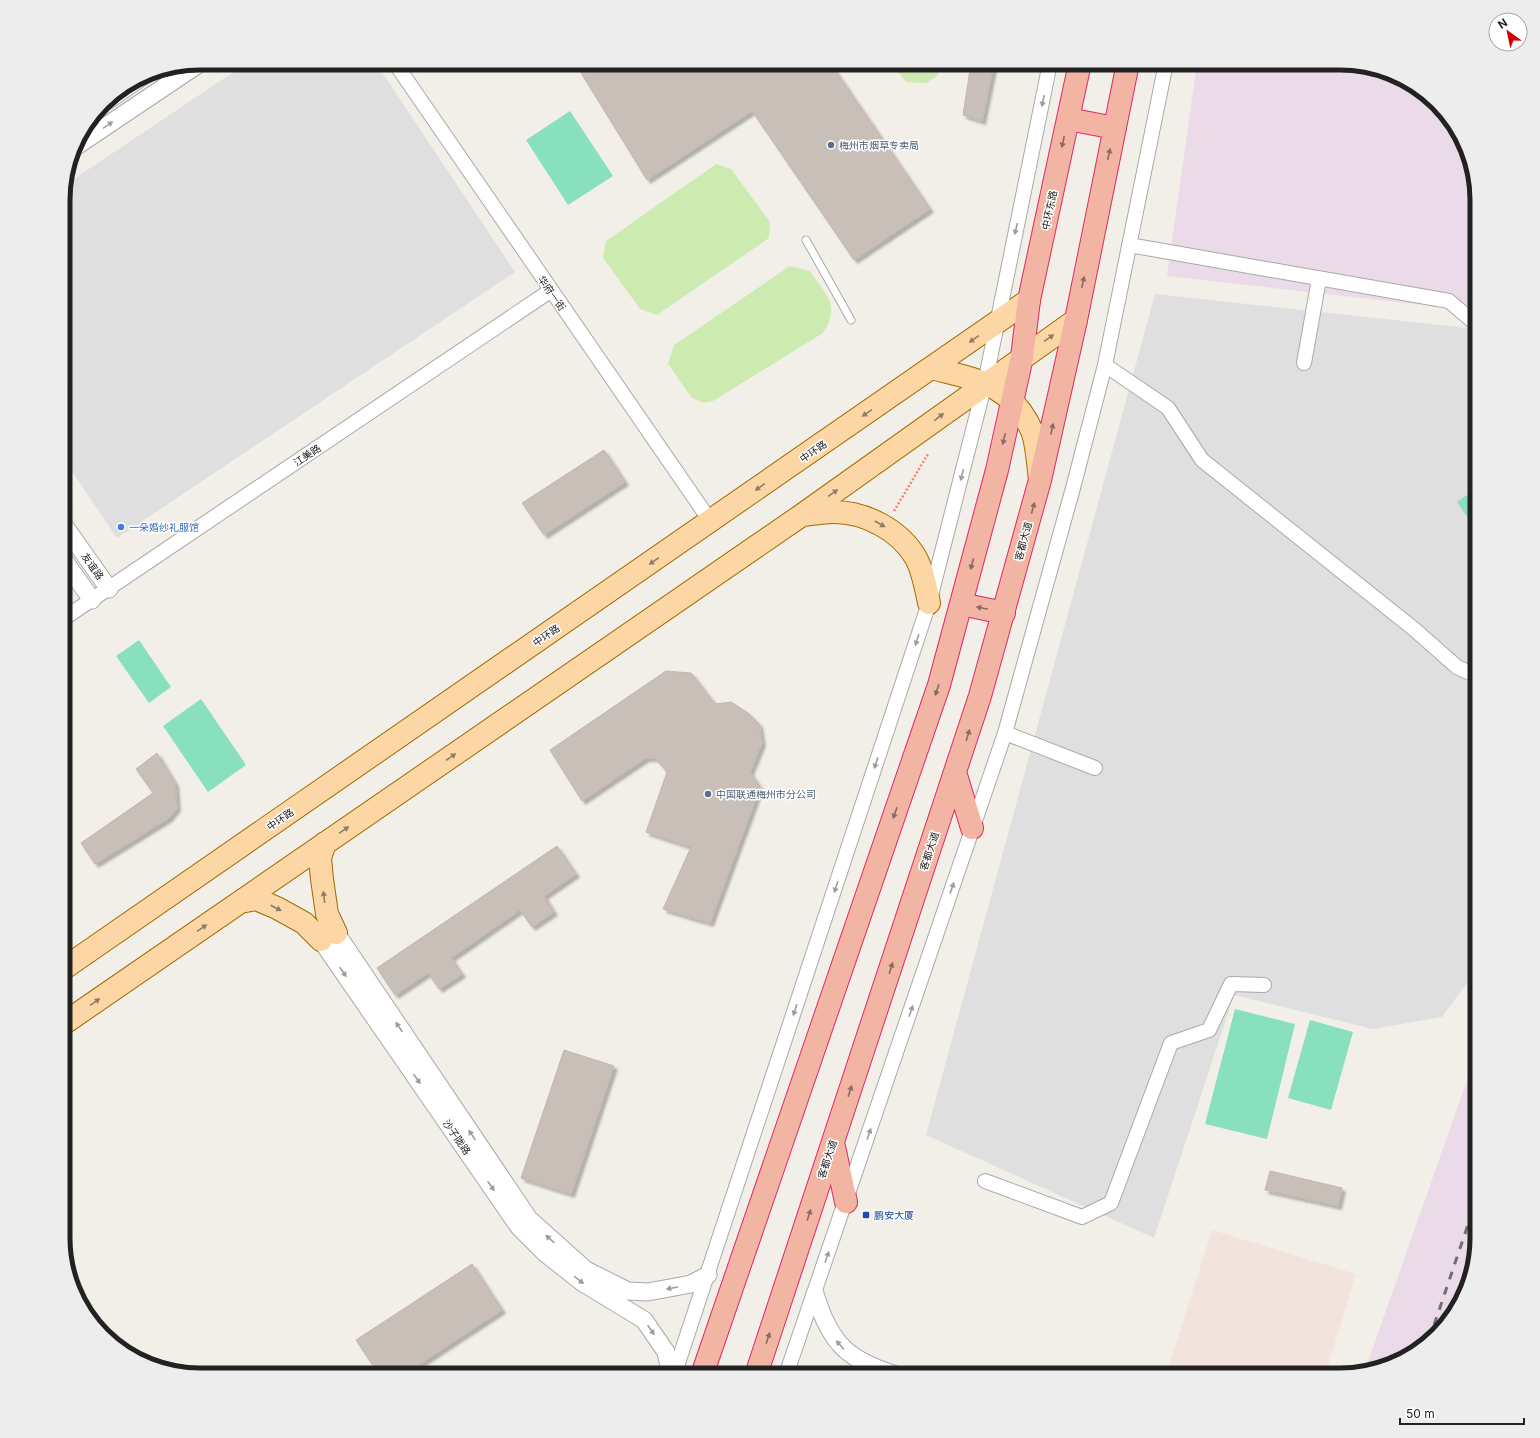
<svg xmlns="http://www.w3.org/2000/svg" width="1540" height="1438" font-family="Inter,'Noto Sans SC',sans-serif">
	<defs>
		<filter id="shadow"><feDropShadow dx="3.5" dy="3.5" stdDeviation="1" flood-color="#0004"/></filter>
	</defs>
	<rect width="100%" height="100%" fill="#f2efe9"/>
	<path fill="#e0dfdf" d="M 247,63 L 376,63 L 515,272 L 117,538 L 63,458 L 63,191 L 65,185 Z
		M 1155,294 L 1477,329 L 1477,969 L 1442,1017 L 1373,1029 L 1234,995 L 1154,1238 L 926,1135 Z"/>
	<path fill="#ebdbe8" d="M 1197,63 L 1340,63 L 1393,74 L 1437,103 L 1466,147 L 1477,191 L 1477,311 L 1167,276 Z
		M 1477,1052 L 1477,1238 L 1466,1291 L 1437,1335 L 1392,1365 L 1365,1370 Z"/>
	<path fill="#f3e3dd" d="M 1212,1230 L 1356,1274 L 1325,1375 L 1166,1375 Z"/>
	<path fill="#cdebb0" d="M 890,63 L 940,63 L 938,75 L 927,83 L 906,82 Z
		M 716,164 L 731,169 L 770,222 L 769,238 L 657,315 L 640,309 L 603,258 L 606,241 Z
		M 790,266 L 810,271 C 826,295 841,305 823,333 L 713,401 L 703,403 L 691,397 L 668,364 L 674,345 Z"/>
	<path fill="#88e0be" d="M 570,111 L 613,176 L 568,205 L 526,140 Z
		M 1477,488 L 1477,531 L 1457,502 Z
		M 139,640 L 171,687 L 149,703 L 116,656 Z
		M 201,699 L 246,765 L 208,792 L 163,726 Z
		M 1235,1009 L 1295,1024 L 1267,1139 L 1205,1124 Z
		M 1310,1020 L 1353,1032 L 1331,1110 L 1288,1098 Z"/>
	<path fill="#c7bfb8" stroke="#c4b6ab" filter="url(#shadow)" d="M 575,63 L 830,63 L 930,209 L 854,260 L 752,111 L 647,180 Z
		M 971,63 L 994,63 L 982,121 L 963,115 Z
		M 604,450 L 625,482 L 544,535 L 522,503 Z
		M 666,671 L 691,673 L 715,704 L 731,702 L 748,713 L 759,724 L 762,743 L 750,772 L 760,787 L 710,923 L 663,909 L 691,847 L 646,832 L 667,772 L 655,758 L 646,758 L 582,801 L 550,750 Z
		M 157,753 L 175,783 L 177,808 L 169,818 L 95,864 L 81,843 L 153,793 L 136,769 Z
		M 557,846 L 576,874 L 544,896 L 554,912 L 532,927 L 520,910 L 451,958 L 462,974 L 439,989 L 428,973 L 395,995 L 377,968 Z
		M 564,1050 L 614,1066 L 571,1194 L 521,1178 Z
		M 1270,1171 L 1342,1188 L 1338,1206 L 1265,1190 Z
		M 472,1264 L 502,1310 L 403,1375 L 379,1375 L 356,1340 Z"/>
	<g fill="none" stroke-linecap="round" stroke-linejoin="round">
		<defs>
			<path id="service" d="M 806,240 L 851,320"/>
			<path id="minor" d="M 395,63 L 711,522
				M 1129,245 L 1449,301 L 1477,325
				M 1304,363 L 1319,279
				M 1105,365 L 1168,408 L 1202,460 L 1414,629 L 1457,667 L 1477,676
				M 63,619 L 550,291
				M 1005,733 L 1095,768
				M 985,1181 L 1082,1217 L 1111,1203 L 1171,1043 L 1209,1030 L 1231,984 L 1264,985
				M 674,1375 L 929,603 L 985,383 L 1050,63
				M 786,1375 L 1005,733 L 1073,488 L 1105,365 L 1166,63"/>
			<path id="tertiary" d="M 107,101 L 143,76
				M 75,147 L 200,63
				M 63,524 L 109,589
				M 63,559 L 92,600
				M 336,933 L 529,1219 L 586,1270 L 628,1291 L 648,1292 L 691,1284 L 708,1275
				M 321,940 L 519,1227 L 545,1253 L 583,1283 L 644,1320 L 666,1352 L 671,1375
				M 815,1294 C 830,1343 847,1360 896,1375"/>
			<path id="primary" d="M 931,368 C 977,380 1010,383 1032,431 C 1037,443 1038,466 1040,479
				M 803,515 C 813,514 824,512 834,512 C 865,512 900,530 916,558 C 923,571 926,588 929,603
				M 325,843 L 320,858 L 322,879 L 327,914 L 336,933
				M 240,902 L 256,899 L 277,908 L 304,923 L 321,940
				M 63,969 L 1029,300
				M 63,1024 L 802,515 L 1076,320"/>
			<path id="trunk" d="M 1068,119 L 1115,128
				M 961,604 L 1004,613
				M 955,772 L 972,828
				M 833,1142 L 846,1202
				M 702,1375 L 939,685 L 997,470 L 1022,357 L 1029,300 L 1080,63
				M 756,1375 L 980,696 L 1040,480 L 1076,320 L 1128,63"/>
		</defs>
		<use href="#service" stroke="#a9a9a9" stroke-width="9"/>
		<use href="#minor" stroke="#a9a9a9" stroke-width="16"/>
		<use href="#tertiary" stroke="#a9a9a9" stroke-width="19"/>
		<use href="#primary" stroke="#a06b00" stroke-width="24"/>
		<use href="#trunk" stroke="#dc2a67" stroke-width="24"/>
		<path stroke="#fa8072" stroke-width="2.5" stroke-dasharray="2 2" stroke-linecap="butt" d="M 894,511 L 928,454"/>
		<use href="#service" stroke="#fff" stroke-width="7"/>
		<use href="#minor" stroke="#fff" stroke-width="14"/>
		<use href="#tertiary" stroke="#fff" stroke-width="17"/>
		<use href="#primary" stroke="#fcd6a4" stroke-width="22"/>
		<use href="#trunk" stroke="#f2b4a3" stroke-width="22"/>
		<path stroke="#707070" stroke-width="3" stroke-dasharray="8 8" stroke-linecap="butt" d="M 1429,1340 L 1477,1198"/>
	</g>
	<defs><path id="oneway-solid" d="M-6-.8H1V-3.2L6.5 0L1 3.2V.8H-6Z"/></defs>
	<g fill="#9c9c9c">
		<use href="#oneway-solid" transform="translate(1043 101) rotate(102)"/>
		<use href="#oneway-solid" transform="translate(108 125) rotate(-34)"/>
		<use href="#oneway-solid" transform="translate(1016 229) rotate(102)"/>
		<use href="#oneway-solid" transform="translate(962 475) rotate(104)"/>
		<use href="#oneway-solid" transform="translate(917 640) rotate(108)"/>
		<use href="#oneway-solid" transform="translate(876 763) rotate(108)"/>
		<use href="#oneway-solid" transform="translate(836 887) rotate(108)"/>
		<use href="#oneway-solid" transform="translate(952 888) rotate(-71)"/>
		<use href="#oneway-solid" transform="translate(343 972) rotate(55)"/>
		<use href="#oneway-solid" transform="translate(795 1010) rotate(108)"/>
		<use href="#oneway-solid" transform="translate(911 1011) rotate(-71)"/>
		<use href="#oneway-solid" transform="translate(399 1027) rotate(-124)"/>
		<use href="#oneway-solid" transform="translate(417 1079) rotate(55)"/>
		<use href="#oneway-solid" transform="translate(869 1134) rotate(-71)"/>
		<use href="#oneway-solid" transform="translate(472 1135) rotate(-124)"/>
		<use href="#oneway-solid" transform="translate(491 1186) rotate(55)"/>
		<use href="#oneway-solid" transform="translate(550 1239) rotate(-138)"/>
		<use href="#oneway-solid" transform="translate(827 1257) rotate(-71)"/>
		<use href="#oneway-solid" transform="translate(579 1280) rotate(37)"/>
		<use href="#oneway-solid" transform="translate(672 1288) rotate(170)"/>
		<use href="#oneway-solid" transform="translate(651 1330) rotate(55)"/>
		<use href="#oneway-solid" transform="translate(840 1345) rotate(-131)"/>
	</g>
	<g fill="#8a6b62">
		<use href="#oneway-solid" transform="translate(1063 142) rotate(102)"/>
		<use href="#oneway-solid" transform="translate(1109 154) rotate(-78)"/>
		<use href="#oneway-solid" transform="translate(1083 282) rotate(-78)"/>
		<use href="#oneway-solid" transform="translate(1052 429) rotate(-78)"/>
		<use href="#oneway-solid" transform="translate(1004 439) rotate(103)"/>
		<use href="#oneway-solid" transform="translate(1033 508) rotate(-75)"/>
		<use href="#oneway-solid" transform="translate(972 564) rotate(105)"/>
		<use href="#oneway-solid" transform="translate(982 608) rotate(-168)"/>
		<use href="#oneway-solid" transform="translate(937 690) rotate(108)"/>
		<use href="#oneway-solid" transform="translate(968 735) rotate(-72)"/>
		<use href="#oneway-solid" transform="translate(895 813) rotate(109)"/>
		<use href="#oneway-solid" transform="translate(891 968) rotate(-72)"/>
		<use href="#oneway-solid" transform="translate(850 1091) rotate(-72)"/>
		<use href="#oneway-solid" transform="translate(809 1215) rotate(-72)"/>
		<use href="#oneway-solid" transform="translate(768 1338) rotate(-72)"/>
	</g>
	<g fill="#8f7c63">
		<use href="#oneway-solid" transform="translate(1049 338) rotate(-35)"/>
		<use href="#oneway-solid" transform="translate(974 339) rotate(145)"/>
		<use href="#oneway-solid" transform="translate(867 413) rotate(145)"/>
		<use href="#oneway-solid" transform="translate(939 417) rotate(-37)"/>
		<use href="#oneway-solid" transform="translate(760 487) rotate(145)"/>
		<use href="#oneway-solid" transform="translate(833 493) rotate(-35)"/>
		<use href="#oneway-solid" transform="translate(880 524) rotate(30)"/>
		<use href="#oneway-solid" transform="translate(654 561) rotate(145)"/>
		<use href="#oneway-solid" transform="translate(451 757) rotate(-35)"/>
		<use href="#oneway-solid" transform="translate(344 830) rotate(-35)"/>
		<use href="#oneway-solid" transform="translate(324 897) rotate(-97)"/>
		<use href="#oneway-solid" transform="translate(276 908) rotate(27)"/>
		<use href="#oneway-solid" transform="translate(202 928) rotate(-35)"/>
		<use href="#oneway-solid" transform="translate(95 1002) rotate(-35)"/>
	</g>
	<g fill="#5c6f8a" stroke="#fff" stroke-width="1.5">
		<circle cx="831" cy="145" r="4"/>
		<circle cx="708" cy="794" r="4"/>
	</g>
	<circle fill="#3f7fe0" stroke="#fff" stroke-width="1.5" cx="121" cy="527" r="4"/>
	<rect fill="#1a4fb4" stroke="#fff" stroke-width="1.5" x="862" y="1211" width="8" height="8" rx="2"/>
	<g text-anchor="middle" stroke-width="3" stroke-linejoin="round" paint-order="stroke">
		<g font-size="10" fill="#4e5e75" stroke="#fff" text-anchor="start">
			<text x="839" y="149">梅州市烟草专卖局</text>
			<text x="716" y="798">中国联通梅州市分公司</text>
		</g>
		<g font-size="10" fill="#222" stroke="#fff">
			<text transform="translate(1049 210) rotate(-78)" y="4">中环东路</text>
			<text transform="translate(552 293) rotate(55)" y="4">华府一街</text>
			<text transform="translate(813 451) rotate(-35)" y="4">中环路</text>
			<text transform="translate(307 455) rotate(-34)" y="4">江美路</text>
			<text transform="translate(1023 541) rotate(-75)" y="4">客都大道</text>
			<text transform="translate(93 566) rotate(55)" y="4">友谊路</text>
			<text transform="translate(546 635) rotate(-35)" y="4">中环路</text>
			<text transform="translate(280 819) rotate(-35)" y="4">中环路</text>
			<text transform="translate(929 851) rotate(-72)" y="4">客都大道</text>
			<text transform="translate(457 1137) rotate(55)" y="4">沙子陇路</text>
			<text transform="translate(827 1159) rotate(-72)" y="4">客都大道</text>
		</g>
		<g font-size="10" fill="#366cbe" stroke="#fff" text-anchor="start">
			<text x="129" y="531">一朵婚纱礼服馆</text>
		</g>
		<g font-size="10" fill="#164399" stroke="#fff" text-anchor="start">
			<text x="874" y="1219">鹏安大厦</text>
		</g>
	</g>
	<path d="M0 0H1540V1438H0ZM200 70H1340A130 130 0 0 1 1470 200V1238A130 130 0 0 1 1340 1368H200A130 130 0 0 1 70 1238V200A130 130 0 0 1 200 70Z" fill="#ededed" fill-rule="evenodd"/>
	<path fill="none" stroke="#222" stroke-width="5" d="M200 70H1340A130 130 0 0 1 1470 200V1238A130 130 0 0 1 1340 1368H200A130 130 0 0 1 70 1238V200A130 130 0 0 1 200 70Z"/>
	<g transform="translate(1508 32) rotate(327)"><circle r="19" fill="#ffffff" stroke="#a7a7a7"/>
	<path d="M0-3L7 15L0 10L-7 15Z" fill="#d40000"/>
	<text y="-6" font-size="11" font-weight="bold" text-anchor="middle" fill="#222222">N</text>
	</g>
	<path d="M1400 1418v6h124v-6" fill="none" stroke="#222222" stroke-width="2"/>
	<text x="1406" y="1418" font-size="12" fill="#222222" stroke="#ffffff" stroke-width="3" paint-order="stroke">50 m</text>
</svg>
